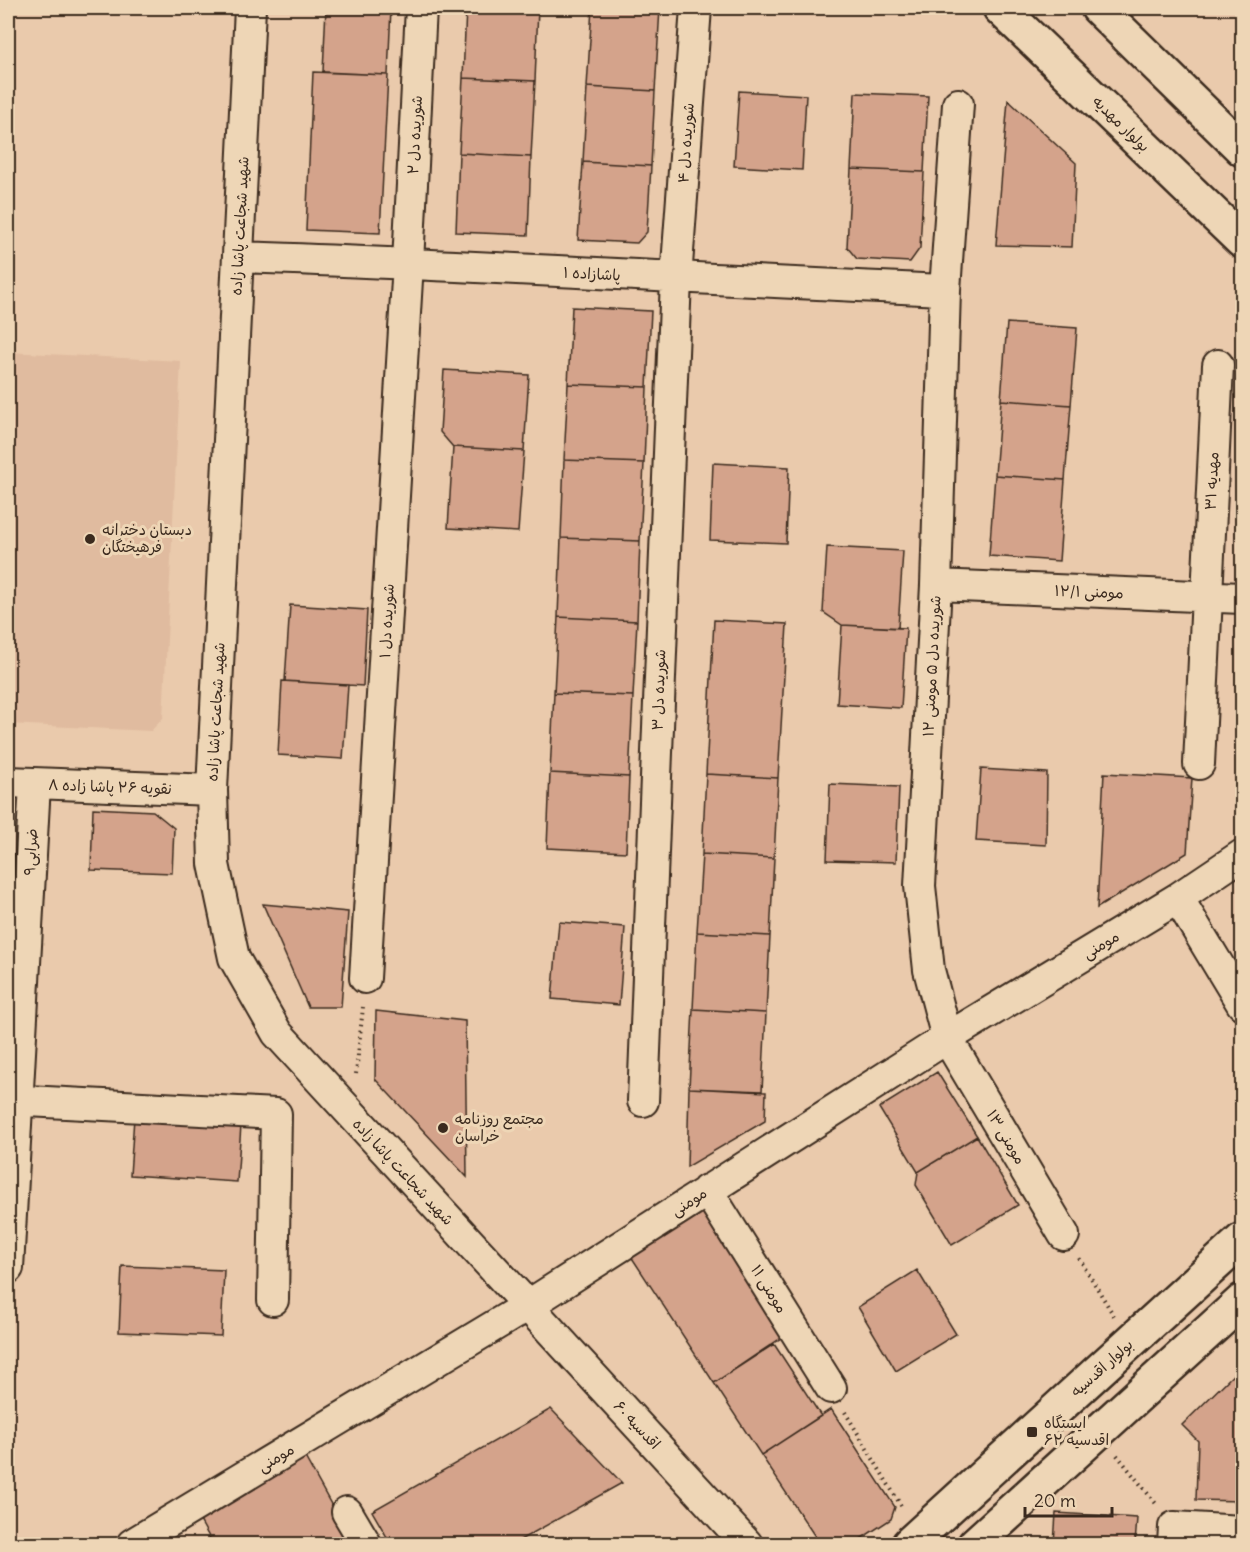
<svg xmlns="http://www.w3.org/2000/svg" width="1250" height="1552" font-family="Delius,'Playpen Sans Arabic',sans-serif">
	<rect width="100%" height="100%" fill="#eacaac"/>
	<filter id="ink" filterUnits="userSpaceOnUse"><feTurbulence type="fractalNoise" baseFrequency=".0167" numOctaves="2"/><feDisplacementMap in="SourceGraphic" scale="12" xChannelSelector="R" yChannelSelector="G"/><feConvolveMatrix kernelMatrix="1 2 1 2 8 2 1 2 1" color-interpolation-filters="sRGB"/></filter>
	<g filter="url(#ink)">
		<path fill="#e0bb9f" d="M 8,352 L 181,361 L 163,718 L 151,731 L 8,724 Z"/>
		<path fill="#d4a38b" stroke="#3b2a1e" stroke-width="1.5" d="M 326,8 L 391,8 L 388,75 L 323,72 Z
			M 466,8 L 538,8 L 535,81 L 463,78 Z
			M 592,8 L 660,8 L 655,91 L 587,87 Z
			M 313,72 L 388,75 L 380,233 L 306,230 Z
			M 463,78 L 535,81 L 531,157 L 459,153 Z
			M 587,87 L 655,91 L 651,166 L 583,162 Z
			M 739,91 L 806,95 L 802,170 L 734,166 Z
			M 855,93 L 928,96 L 924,172 L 851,169 Z
			M 1008,100 L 1076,163 L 1072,247 L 996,245 Z
			M 459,153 L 531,157 L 528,235 L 456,232 Z
			M 583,162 L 651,166 L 647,232 L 637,243 L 578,240 Z
			M 851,169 L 924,172 L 920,248 L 910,262 L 857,259 L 847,247 Z
			M 572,307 L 651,311 L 647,387 L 568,384 Z
			M 1007,323 L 1077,328 L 1071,405 L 1001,400 Z
			M 444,370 L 529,375 L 524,451 L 453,447 L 440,432 Z
			M 568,384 L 647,387 L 644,463 L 564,460 Z
			M 1001,400 L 1071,405 L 1065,480 L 995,475 Z
			M 453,447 L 524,451 L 518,532 L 448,528 Z
			M 564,460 L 644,463 L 640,541 L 561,538 Z
			M 713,463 L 789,467 L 786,543 L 710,540 Z
			M 995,475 L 1065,480 L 1059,561 L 989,556 Z
			M 561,538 L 640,541 L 637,621 L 558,617 Z
			M 827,547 L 903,551 L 898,628 L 842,625 L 823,612 Z
			M 290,605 L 367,610 L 363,686 L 285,681 Z
			M 558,617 L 637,621 L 633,696 L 554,693 Z
			M 714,620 L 787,624 L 778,778 L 706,774 Z
			M 842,625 L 906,628 L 901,708 L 837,704 Z
			M 282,681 L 348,685 L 343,759 L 278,755 Z
			M 554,693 L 633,696 L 629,777 L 550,773 Z
			M 981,769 L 1047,773 L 1046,845 L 976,841 Z
			M 550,773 L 629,777 L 626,852 L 547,848 Z
			M 1104,773 L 1192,778 L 1187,853 L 1097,908 Z
			M 706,774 L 778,778 L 774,858 L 702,854 Z
			M 830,784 L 899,787 L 896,862 L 827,860 Z
			M 93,808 L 153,811 L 174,828 L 172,873 L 91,870 Z
			M 702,854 L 774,858 L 770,936 L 697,932 Z
			M 263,904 L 348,912 L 341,1007 L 308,1007 Z
			M 559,922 L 625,927 L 619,1005 L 552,999 Z
			M 697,932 L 770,936 L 766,1013 L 693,1009 Z
			M 693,1009 L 766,1013 L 762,1091 L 689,1088 Z
			M 376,1011 L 465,1021 L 467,1177 L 375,1079 Z
			M 937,1072 L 977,1136 L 918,1172 L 879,1108 Z
			M 689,1088 L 766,1092 L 765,1121 L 687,1167 Z
			M 134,1118 L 241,1125 L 237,1182 L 130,1175 Z
			M 977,1136 L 1018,1205 L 952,1245 L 916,1185 L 918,1172 Z
			M 701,1210 L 784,1336 L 714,1383 L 623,1244 Z
			M 122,1266 L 224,1270 L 221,1336 L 119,1332 Z
			M 917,1270 L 956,1334 L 896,1371 L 858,1307 Z
			M 774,1344 L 821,1416 L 761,1455 L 714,1383 Z
			M 1242,1366 L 1242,1501 L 1196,1500 L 1198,1441 L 1182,1425 Z
			M 551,1409 L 622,1483 L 513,1544 L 391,1544 L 372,1511 Z
			M 831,1409 L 895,1507 L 891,1519 L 853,1544 L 820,1544 L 761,1455 Z
			M 301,1450 L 353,1544 L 213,1544 L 194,1510 Z
			M 1056,1513 L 1137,1518 L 1135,1544 L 1054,1544 Z"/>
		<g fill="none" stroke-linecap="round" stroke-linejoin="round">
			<defs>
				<path id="street" d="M 250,8 L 212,790 L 214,864 L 234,958 L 277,1033 L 747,1544
					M 958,104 L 945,290 L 936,585 L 920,886 L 929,970 L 947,1038 L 1064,1235
					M 239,257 C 474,265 710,280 945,290
					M 936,585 L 1242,598
					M 1199,764 L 1218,365
					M 8,782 L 212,790
					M 1178,898 L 1242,1004
					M 365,978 L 408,263 L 421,8
					M 8,1100 L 276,1114 L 273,1300
					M 643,1101 L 676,279 L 696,8
					M 707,1190 L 831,1388
					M 8,1268 L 35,784
					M 347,1512 L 366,1544
					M 132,1544 L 527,1306 L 947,1038 L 1178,898 L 1242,855
					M 1173,1544 L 1174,1527 L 1242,1531"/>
				<path id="secondary" d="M 1000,8 L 1242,241
					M 1098,8 L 1242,149
					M 909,1544 L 1242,1240
					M 975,1544 L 1242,1301"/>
			</defs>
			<use href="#street" stroke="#3b2a1e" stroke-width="34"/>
			<use href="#secondary" stroke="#3b2a1e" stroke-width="38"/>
			<path stroke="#3b2a1e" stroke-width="4" stroke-dasharray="1.5 4.5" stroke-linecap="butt" d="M 356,1074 L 363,1007
				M 1079,1258 L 1114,1316
				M 845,1412 L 903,1509
				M 1117,1455 L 1157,1505"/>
			<use href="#street" stroke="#eed6b6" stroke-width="30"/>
			<use href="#secondary" stroke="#eed6b6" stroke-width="33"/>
		</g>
	</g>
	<g fill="#3b2a1e" stroke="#eed6b6" stroke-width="2">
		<circle cx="90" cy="539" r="6"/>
		<circle cx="443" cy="1128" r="6"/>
		<rect x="1026" y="1426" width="12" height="12" rx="3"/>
	</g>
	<g text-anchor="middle" stroke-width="6" stroke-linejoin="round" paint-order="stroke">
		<g font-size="15" fill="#3b2a1e" stroke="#eed6b6">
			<text transform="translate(1121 124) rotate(44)" y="5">بولوار مهدیه</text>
			<text transform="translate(415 135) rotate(-87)" y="5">شوریده دل ۲</text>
			<text transform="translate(686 143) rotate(-86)" y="5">شوریده دل ۴</text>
			<text transform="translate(240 226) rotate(-87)" y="5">شهید شجاعت پاشا زاده</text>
			<text transform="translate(592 274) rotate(3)" y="5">پاشازاده ۱</text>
			<text transform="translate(1212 481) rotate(-87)" y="5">مهدیه ۳۱</text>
			<text transform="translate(1089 592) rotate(2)" y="5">مومنی ۱۲/۱</text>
			<text transform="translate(387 621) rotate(-87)" y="5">شوریده دل ۱</text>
			<text transform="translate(932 666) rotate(-87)" y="5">شوریده دل ۵ مومنی ۱۲</text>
			<text transform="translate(659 690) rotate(-88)" y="5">شوریده دل ۳</text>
			<text transform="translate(216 712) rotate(-87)" y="5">شهید شجاعت پاشا زاده</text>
			<text transform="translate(110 787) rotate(2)" y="5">نقویه ۲۶ پاشا زاده ۸</text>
			<text transform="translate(31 852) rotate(-87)" y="5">ضرابی۹</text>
			<text transform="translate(1101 945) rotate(-31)" y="5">مومنی</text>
			<text transform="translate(1006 1137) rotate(59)" y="5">مومنی ۱۳</text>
			<text transform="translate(403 1172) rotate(47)" y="5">شهید شجاعت پاشا زاده</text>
			<text transform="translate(689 1202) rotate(-33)" y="5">مومنی</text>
			<text transform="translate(769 1289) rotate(58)" y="5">مومنی ۱۱</text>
			<text transform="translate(1102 1368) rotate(-42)" y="5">بولوار اقدسیه</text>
			<text transform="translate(637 1425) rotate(47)" y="5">اقدسیه ۶۰</text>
			<text transform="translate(276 1458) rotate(-31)" y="5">مومنی</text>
		</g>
		<g font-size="15" fill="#3b2a1e" stroke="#eed6b6" text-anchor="start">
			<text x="102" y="535">دبستان دخترانه<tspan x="102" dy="17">فرهیختگان</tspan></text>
			<text x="455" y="1124">مجتمع روزنامه<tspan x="455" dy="17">خراسان</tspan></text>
			<text x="1044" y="1428">ایستگاه<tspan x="1044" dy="17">اقدسیه ۶۲</tspan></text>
		</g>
	</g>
	<rect width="1250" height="1552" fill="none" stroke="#eed6b6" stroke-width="30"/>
	<rect x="15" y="15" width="1220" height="1522" fill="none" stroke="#3b2a1e" stroke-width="2" filter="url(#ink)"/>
	<path d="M1025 1507v9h87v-9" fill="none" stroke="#3b2a1e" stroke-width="3"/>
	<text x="1034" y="1507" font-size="18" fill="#3b2a1e" stroke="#eed6b6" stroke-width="4.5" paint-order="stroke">20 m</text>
</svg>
